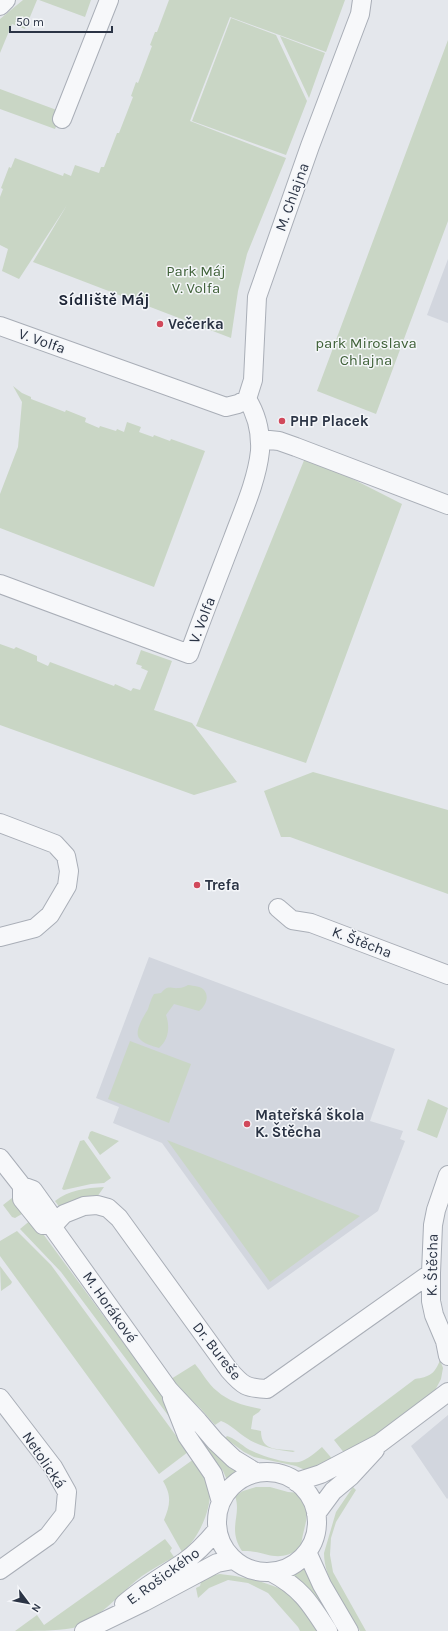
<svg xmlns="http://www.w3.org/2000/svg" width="448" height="1631" font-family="Karla,sans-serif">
	<rect width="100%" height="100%" fill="#e4e7ec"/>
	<path fill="#d2d6de" d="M 448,259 L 448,323 L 427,315 Z
		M 149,957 L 395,1049 L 370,1121 L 403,1131 L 400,1139 L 405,1141 L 378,1211 L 268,1290 L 162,1143 L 113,1123 L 119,1107 L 96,1098 Z
		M 448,1415 L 448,1498 L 447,1499 L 411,1446 Z"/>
	<path fill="#c9d6c5" d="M 23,0 L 37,0 L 25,29 L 12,24 L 0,53 L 0,19 Z
		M 39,0 L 91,0 L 85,17 Z
		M 169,0 L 345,0 L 326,52 L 230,17 L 190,121 L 286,158 L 247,254 L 238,291 L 231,338 L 33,262 L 67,205 L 19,279 L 2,271 L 8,249 L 0,245 L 0,197 L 3,189 L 1,188 L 9,167 L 11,168 L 15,158 L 63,176 L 64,173 L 71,176 L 75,165 L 99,173 L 101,167 L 104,167 L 117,133 L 119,133 L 133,97 L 131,96 L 136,82 L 138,83 L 152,46 L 150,45 L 155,32 L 157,32 Z
		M 231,18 L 276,35 L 307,101 L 286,155 L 192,121 Z
		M 280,36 L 325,53 L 309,98 Z
		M 448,40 L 448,221 L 376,414 L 317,391 Z
		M 0,89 L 62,112 L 55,129 L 0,109 Z
		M 13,386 L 22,393 L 31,397 L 31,399 L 65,412 L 66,410 L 86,418 L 85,422 L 99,428 L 100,426 L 116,431 L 117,429 L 124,432 L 127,422 L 141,427 L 139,432 L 153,437 L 154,435 L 170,441 L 171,439 L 205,451 L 154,587 L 0,528 L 0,494 L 18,447 L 22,402 Z
		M 305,458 L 333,469 L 402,504 L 306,763 L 196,726 Z
		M 0,644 L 14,649 L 16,647 L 37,656 L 37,661 L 48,666 L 50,662 L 114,686 L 115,684 L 131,691 L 133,688 L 140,690 L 148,671 L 141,668 L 142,666 L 136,664 L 141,650 L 172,661 L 154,710 L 192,723 L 237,782 L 194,795 L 0,725 Z
		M 313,772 L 448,810 L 448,894 L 290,837 L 281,837 L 264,791 Z
		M 188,985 C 194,986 201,986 204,990 C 210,997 205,1007 199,1011 L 174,1004 L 166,1015 C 170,1027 169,1039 159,1048 C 153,1046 143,1044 139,1038 C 134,1031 144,1016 148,1009 C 150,1003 151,999 154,994 L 161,993 C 169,984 169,989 179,988 C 182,988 186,986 188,985 Z
		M 130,1041 L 191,1064 L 169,1123 L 108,1099 Z
		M 428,1099 L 448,1108 L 437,1138 L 417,1130 Z
		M 92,1131 L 119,1141 L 100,1155 L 88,1138 L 90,1132 Z
		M 84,1140 L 111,1178 L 104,1183 L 91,1184 L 64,1190 L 62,1189 L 80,1141 Z
		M 167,1140 L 360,1216 L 270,1282 Z
		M 104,1187 L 97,1197 L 87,1197 L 60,1208 L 55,1201 C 69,1190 86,1188 104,1187 Z
		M 12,1198 L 27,1211 L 15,1218 L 12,1217 L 3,1205 Z
		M 32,1219 L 162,1395 L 179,1430 L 61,1272 L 20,1229 Z
		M 17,1231 L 51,1265 L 188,1452 L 159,1474 L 0,1256 L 0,1241 Z
		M 0,1266 L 12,1282 L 11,1284 L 1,1291 Z
		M 440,1360 L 443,1368 L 441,1379 L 431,1398 L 406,1415 L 345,1454 L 334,1440 L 415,1379 C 429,1377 435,1374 440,1360 Z
		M 195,1364 C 202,1372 208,1384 217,1391 C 229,1402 246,1406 261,1409 L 259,1412 L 253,1416 L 251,1429 L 261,1431 C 261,1453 280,1448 295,1451 L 293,1452 C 276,1450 259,1447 245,1437 C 236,1431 231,1425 221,1421 L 215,1425 L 200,1408 L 176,1387 L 171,1379 Z
		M 227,1436 C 234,1438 242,1445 248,1449 C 259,1455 286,1464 299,1462 C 307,1460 316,1452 322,1447 L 335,1462 L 305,1470 L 296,1466 L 254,1457 L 244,1452 L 225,1438 Z
		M 200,1437 L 240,1472 L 240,1474 L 227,1480 L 223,1471 L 198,1439 Z
		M 194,1459 C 198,1466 209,1480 210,1487 C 212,1508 199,1539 182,1552 L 164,1520 C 170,1505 172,1496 163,1481 Z
		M 256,1487 L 270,1487 L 288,1492 L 300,1493 C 314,1515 302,1526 301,1548 C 275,1565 267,1550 242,1551 C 227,1528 242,1516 235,1496 L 243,1491 Z
		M 353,1487 L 356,1490 L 336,1522 L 331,1538 L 330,1555 L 333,1572 L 366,1631 L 360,1631 C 346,1607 324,1581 324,1553 L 336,1512 Z
		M 165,1539 L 172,1548 L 170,1551 L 174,1557 C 163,1563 152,1569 142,1576 C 119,1593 102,1618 73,1628 C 56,1631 33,1631 15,1631 L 37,1615 L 44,1625 Z
		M 304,1567 L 342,1631 L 337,1631 C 324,1610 312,1585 289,1573 Z
		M 220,1574 C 240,1576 280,1584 295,1598 C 304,1608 311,1621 318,1631 L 300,1631 L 298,1627 L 268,1593 L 248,1583 L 228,1580 L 209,1588 L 198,1598 L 196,1588 L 200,1586 L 201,1582 L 200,1580 L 208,1576 Z"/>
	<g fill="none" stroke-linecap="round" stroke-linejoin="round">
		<defs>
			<path id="minor" d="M 0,6 L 6,0
				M 62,119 L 109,0
				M 0,326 L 226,407 L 238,404 L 247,399
				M 247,399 L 253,380 L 257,297 L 310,146 L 360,14 L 362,0
				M 260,439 L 279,441 L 296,447 L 448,505
				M 0,584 L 189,654 C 203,615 218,577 233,538 C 243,511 257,480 260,451 C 261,432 257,415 247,399
				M 0,823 L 55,844 L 66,856 L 69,871 L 67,886 L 50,915 L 35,928 L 0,937
				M 278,908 L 292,920 L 311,923 L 448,975
				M 0,1158 L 22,1186 L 22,1199 L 43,1225 L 51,1225
				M 448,1175 L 436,1210 L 433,1225 L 431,1273 L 431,1301 L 434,1315 L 445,1341 L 448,1356
				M 22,1186 L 33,1190 L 53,1218 L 51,1225
				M 51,1225 L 169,1390 L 198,1421 L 215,1441 L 234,1459 L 257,1473
				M 52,1227 L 64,1214 L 84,1206 L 97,1205 L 108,1208 L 119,1218 L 229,1370 C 243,1386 246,1388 267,1389 L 431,1273
				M 0,1398 L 53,1467 L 67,1492 L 65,1514 L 48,1536 L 0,1570
				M 172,1398 L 187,1436 L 213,1474 L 221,1502
				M217 1522a50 50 0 1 1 100 0a50 50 0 1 1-100 0Z
				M 296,1482 L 321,1474 L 380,1443 L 448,1392
				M 316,1514 L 333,1491 L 351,1476 L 375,1450
				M 307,1552 L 322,1585 L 349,1631
				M 271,1572 C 301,1588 310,1603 328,1631
				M 124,1604 C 142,1588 163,1576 184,1562 C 197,1553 207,1542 217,1530
				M 84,1631 L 144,1602 L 217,1563 L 233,1560"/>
		</defs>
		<use href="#minor" stroke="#a9aeb7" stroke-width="20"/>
		<use href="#minor" stroke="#f7f8fa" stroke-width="18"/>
	</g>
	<g fill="#d1495b" stroke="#f4f6f9" stroke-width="1.5">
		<circle cx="160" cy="324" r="4"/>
		<circle cx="282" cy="421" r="4"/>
		<circle cx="197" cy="885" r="4"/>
		<circle cx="247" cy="1124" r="4"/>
	</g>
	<g text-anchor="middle" stroke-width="3" stroke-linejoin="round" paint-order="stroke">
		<g font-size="15" fill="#2b3445" stroke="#f4f6f9">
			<text transform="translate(292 197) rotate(-70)" y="5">M. Chlajna</text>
			<text transform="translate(42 341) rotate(19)" y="5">V. Volfa</text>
			<text transform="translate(202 620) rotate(-69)" y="5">V. Volfa</text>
			<text transform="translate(362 942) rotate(21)" y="5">K. Štěcha</text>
			<text transform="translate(432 1265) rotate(-89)" y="5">K. Štěcha</text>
			<text transform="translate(110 1307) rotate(55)" y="5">M. Horákové</text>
			<text transform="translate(217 1351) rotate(52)" y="5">Dr. Bureše</text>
			<text transform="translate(44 1460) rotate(56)" y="5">Netolická</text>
			<text transform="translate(163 1576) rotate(-36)" y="5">E. Rošického</text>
		</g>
		<g font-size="15" fill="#3f6138" stroke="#f4f6f9">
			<text x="196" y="276">Park Máj<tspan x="196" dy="17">V. Volfa</tspan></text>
			<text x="366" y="348">park Miroslava<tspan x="366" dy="17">Chlajna</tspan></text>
		</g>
		<g font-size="15" font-weight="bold" fill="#2b3445" stroke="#f4f6f9" text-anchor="start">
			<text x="168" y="329">Večerka</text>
			<text x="290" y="426">PHP Placek</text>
			<text x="205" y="890">Trefa</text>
			<text x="255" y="1120">Mateřská škola<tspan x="255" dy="17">K. Štěcha</tspan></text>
		</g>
		<g font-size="16" font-weight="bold" fill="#1d2536" stroke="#f4f6f9">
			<text x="104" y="305">Sídliště Máj</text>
		</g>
	</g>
	<g transform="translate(28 1603) rotate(122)" stroke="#f4f6f9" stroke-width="3" paint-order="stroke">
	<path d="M0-3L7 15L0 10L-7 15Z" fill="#2b3445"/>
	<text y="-6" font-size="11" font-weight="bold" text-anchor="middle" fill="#2b3445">N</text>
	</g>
	<path d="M10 26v6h102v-6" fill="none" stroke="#2b3445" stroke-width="2"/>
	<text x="16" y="26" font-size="12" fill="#2b3445" stroke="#f4f6f9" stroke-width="3" paint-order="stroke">50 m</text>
</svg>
